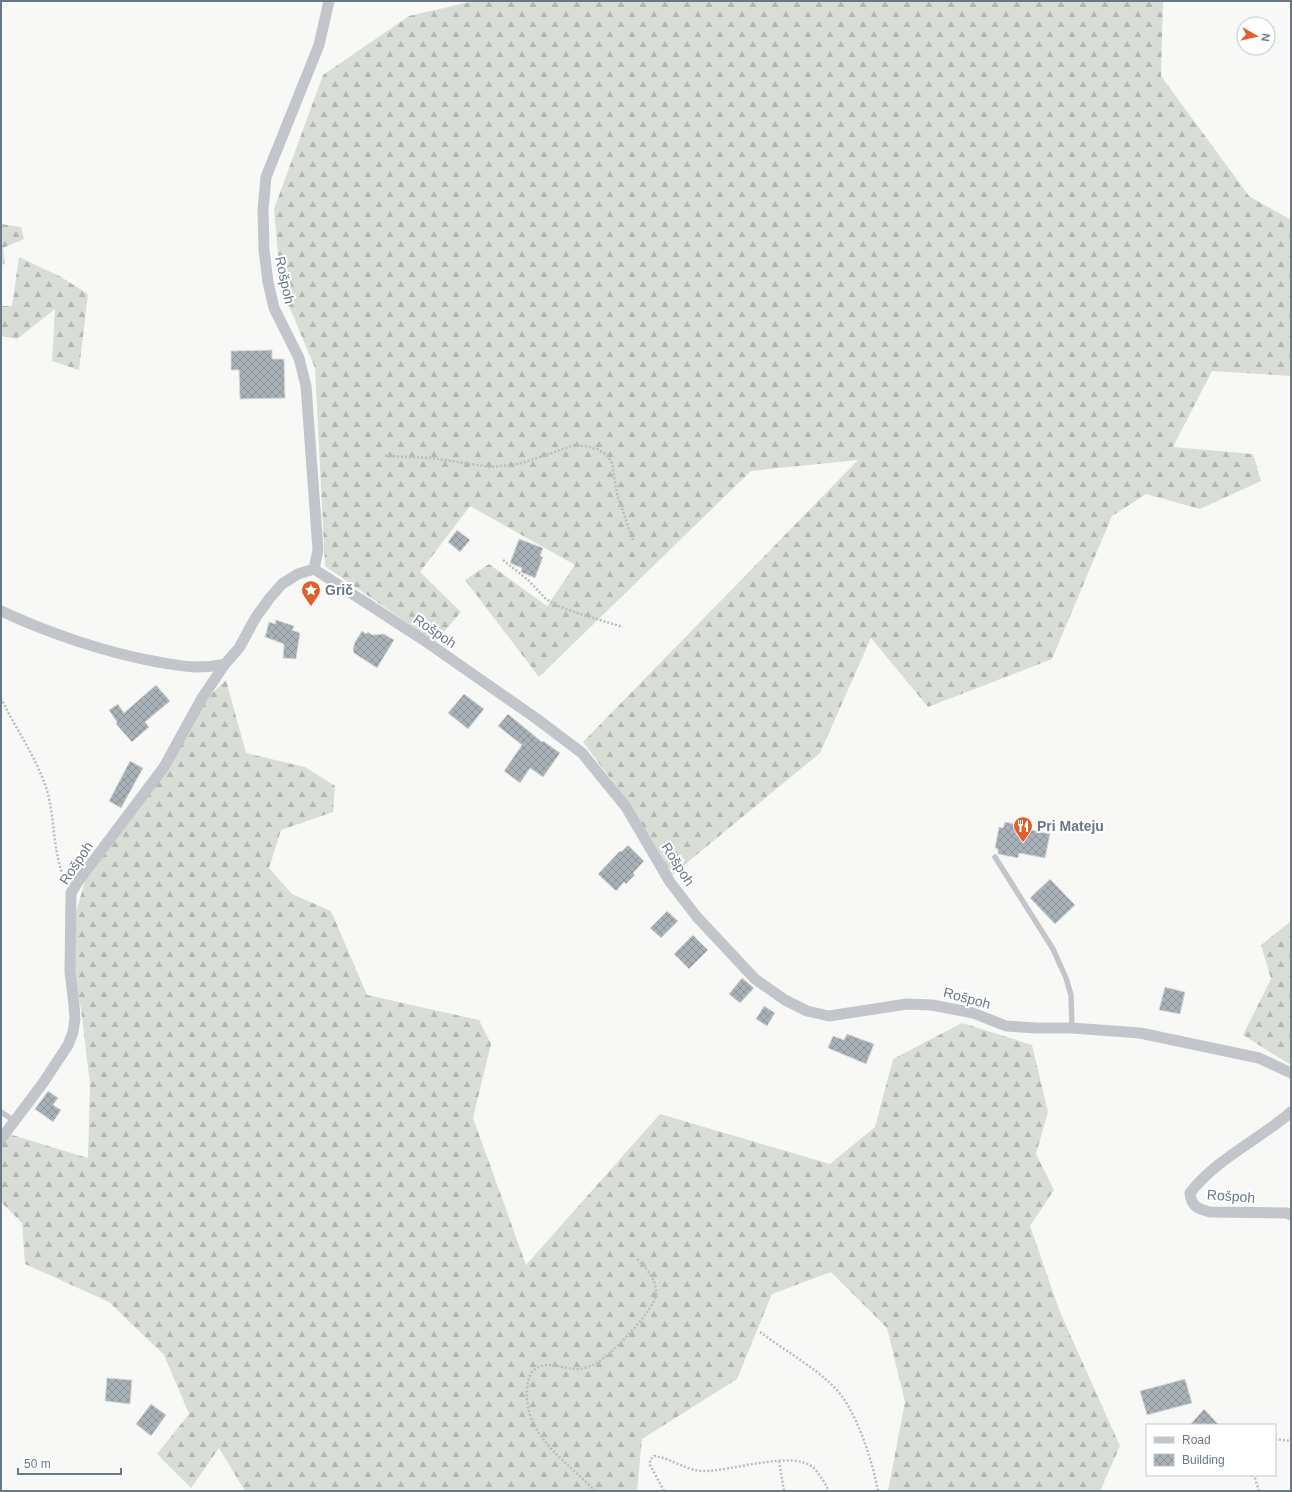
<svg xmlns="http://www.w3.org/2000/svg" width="1292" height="1492" font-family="Arial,sans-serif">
	<defs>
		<pattern id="forest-firs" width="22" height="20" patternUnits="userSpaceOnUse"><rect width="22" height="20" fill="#d8ddd5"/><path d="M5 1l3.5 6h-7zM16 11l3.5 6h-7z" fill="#b3b8b2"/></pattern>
		<pattern id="building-cross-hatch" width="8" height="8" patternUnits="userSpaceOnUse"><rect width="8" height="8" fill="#a8b1b7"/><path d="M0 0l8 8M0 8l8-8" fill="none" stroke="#8d959a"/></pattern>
	</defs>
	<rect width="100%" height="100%" fill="#f8f9f6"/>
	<path fill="url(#forest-firs)" d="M 474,1 L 1163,1 L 1161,76 L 1249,196 L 1291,220 L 1291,376 L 1212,371 L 1173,447 L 1253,454 L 1261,481 L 1200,509 L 1146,494 L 1112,516 L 1052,659 L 928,707 L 871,638 L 820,753 L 672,875 L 631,806 L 583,742 L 858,460 L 751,471 L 539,677 L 465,580 L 489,564 L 547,606 L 575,565 L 470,506 L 420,572 L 461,612 L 435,642 L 325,566 L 315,368 L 281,287 L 274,209 L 323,75 L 409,16 Z
		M 1,224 L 21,227 L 24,239 L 3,248 L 5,263 L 1,266 Z
		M 19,257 L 61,277 L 88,294 L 79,370 L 52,361 L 55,309 L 17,339 L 1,336 L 1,306 L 12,306 Z
		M 226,680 L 246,753 L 305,767 L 335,786 L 333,812 L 281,830 L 269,868 L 292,894 L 331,911 L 367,995 L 479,1020 L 491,1044 L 473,1118 L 526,1265 L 660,1114 L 830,1164 L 875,1127 L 893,1059 L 962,1023 L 1032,1045 L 1048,1112 L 1036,1154 L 1054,1190 L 1030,1226 L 1060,1312 L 1120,1446 L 1100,1491 L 888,1491 L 905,1402 L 887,1328 L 831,1272 L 772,1294 L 737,1379 L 642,1439 L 637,1491 L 245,1491 L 219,1448 L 191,1488 L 157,1454 L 189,1414 L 164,1355 L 109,1302 L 25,1264 L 22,1223 L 1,1202 L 1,1144 L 9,1134 L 88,1158 L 90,1084 L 81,1009 L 73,971 L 75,916 L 86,877 L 208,697 Z
		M 1291,921 L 1291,1065 L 1243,1035 L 1271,979 L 1261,945 Z"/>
	<path fill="url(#building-cross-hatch)" stroke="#dadad8" d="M 272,350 L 272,359 L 284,359 L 285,398 L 240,399 L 239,370 L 231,370 L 231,351 Z
		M 457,530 L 470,540 L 460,552 L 448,542 Z
		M 519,539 L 543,548 L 540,556 L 543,557 L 535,578 L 521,572 L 522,568 L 510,563 Z
		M 276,620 L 294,626 L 292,630 L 300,633 L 296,659 L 283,658 L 284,644 L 265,637 L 269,622 L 275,624 Z
		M 362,631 L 366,634 L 368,632 L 372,635 L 384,634 L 394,640 L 377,668 L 354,653 L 353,649 L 355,642 Z
		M 156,685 L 170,701 L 145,722 L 149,727 L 132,742 L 116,724 L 117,722 L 109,710 L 118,704 L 124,713 Z
		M 464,694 L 484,709 L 468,729 L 448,713 Z
		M 508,714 L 542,742 L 543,741 L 560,753 L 543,777 L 530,768 L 520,783 L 504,771 L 522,745 L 498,726 Z
		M 130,761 L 143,768 L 121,808 L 109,801 Z
		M 1005,822 L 1024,826 L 1023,828 L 1050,834 L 1045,858 L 1019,853 L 1018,858 L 998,854 L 998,849 L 995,848 L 999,827 L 1003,828 Z
		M 628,845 L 644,861 L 633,873 L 635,875 L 626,884 L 624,882 L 616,891 L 598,874 L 620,851 L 621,852 Z
		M 1050,879 L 1075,905 L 1055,924 L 1030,898 Z
		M 667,911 L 678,921 L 661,938 L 650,928 Z
		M 693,935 L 708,950 L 689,969 L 674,954 Z
		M 742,978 L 754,988 L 740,1003 L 729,994 Z
		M 1165,987 L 1185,992 L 1180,1014 L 1159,1010 Z
		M 764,1006 L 775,1013 L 767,1026 L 756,1019 Z
		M 847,1034 L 874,1044 L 866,1064 L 828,1048 L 833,1036 L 844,1040 Z
		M 48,1091 L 58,1098 L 53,1105 L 61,1110 L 53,1122 L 35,1109 Z
		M 107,1378 L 132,1380 L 130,1404 L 105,1401 Z
		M 1185,1379 L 1192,1403 L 1147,1415 L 1140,1391 Z
		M 151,1404 L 166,1415 L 151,1436 L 136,1424 Z
		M 1204,1409 L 1219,1425 L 1190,1425 Z"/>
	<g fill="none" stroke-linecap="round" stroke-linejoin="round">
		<path stroke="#babdc0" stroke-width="2.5" stroke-dasharray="2 2" stroke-linecap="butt" d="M 385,456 L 432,458 L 490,467 L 519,464 L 575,445 L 585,446 L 597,449 L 607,455 L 612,463 L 617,494 L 633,540
			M 503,560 L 528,580 L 546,599 L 558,606 L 583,615 L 623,627
			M 1,698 C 16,730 38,759 48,794 C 55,822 53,854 65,880
			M 760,1332 C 784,1350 811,1365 832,1385 C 856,1407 872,1460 878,1491
			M 1275,1439 L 1291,1441
			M 779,1461 L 784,1491
			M 1252,1475 L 1255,1478 L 1259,1491
			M 595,1491 C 566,1460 524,1437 527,1389 C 528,1381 529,1372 537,1368 C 552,1359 571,1374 587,1367 C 594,1365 600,1361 605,1357 C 618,1347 655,1309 656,1294 C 657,1279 645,1267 636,1258
			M 664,1491 L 650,1465 L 650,1460 L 654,1456 C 671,1458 684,1470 703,1471 C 730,1472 793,1449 814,1468 C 820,1475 825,1483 829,1491"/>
		<path stroke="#c2c6ca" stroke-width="5.5" d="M 995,857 L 1053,949 L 1066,978 L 1071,995 L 1072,1028
			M 1,1112 L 15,1121"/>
		<path stroke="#c2c6ca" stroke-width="11" d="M 314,569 L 428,643 L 537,719 L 582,753 L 626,807 L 670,882 L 697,917 L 755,979 L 785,1000 L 807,1011 L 829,1016 L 907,1004 L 932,1005 L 973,1013 L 1006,1026 L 1037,1028 L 1072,1028 L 1140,1033 L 1259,1058 L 1291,1073
			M 314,569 L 318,550 L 306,386 L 299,358 L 274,308 L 268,282 L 264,250 L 263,210 L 266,177 L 319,45 L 329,1
			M 1,611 C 48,633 107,653 158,662 C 171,664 184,667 197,667 C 207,667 216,666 225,664
			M 1291,1112 C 1259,1140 1217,1158 1190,1193 C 1191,1206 1198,1209 1210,1212 L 1287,1213 L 1291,1215
			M 1,1139 L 43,1083 L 68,1045 L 73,1032 L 75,1019 L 74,1005 L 70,972 L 71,893 L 79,880 L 164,767 L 202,698 L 225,664 L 239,648 L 256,617 L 269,599 L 282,584 L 298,574 L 314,569"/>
	</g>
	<defs>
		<symbol id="sight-pin" viewBox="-11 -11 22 30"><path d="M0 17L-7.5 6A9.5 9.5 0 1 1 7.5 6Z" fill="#e15e2d" stroke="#fff"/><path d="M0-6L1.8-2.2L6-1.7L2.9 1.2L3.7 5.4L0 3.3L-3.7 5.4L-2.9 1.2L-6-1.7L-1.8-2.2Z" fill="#fff"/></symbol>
		<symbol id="restaurant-pin" viewBox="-11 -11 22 30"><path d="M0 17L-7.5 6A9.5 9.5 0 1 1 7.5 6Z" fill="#e15e2d" stroke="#fff"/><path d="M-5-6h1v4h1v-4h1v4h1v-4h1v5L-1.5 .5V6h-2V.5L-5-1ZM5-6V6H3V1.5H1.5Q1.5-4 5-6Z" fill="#fff"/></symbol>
	</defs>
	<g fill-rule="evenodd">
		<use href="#sight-pin" x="300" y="579" width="22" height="30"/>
		<use href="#restaurant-pin" x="1012" y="815" width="22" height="30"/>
	</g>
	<g text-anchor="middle" stroke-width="4" stroke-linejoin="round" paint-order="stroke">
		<g font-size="14" fill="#687887" stroke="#fff">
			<text transform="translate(285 280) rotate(78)" y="5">Rošpoh</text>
			<text transform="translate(435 631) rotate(34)" y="5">Rošpoh</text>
			<text transform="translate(76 863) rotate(-56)" y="5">Rošpoh</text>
			<text transform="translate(678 864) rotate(57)" y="5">Rošpoh</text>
			<text transform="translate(967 998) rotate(15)" y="5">Rošpoh</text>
			<text transform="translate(1231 1196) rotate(4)" y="5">Rošpoh</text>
		</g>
		<g font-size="14" font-weight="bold" fill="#687887" stroke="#fff" text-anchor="start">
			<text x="325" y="595">Grič</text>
			<text x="1037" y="831">Pri Mateju</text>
		</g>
	</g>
	<rect width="1292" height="1492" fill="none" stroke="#687887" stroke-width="4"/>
	<rect x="1146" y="1424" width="130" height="52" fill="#ffffff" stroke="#c3c9cf"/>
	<rect x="1154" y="1437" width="20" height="6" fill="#c2c6ca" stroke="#c3c9cf"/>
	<text x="1182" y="1444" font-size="12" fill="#687887">Road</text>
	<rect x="1154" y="1454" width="20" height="12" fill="url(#building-cross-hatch)" stroke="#c3c9cf"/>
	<text x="1182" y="1464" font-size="12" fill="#687887">Building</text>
	<g transform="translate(1256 36) rotate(98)"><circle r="19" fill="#ffffff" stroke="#c3c9cf"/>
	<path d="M0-3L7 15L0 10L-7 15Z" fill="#e15e2d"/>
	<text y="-6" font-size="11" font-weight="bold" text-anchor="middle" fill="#687887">N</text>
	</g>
	<path d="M18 1468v6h103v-6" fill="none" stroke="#687887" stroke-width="2"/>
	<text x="24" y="1468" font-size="12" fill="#687887" stroke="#ffffff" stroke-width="3" paint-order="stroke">50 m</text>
</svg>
